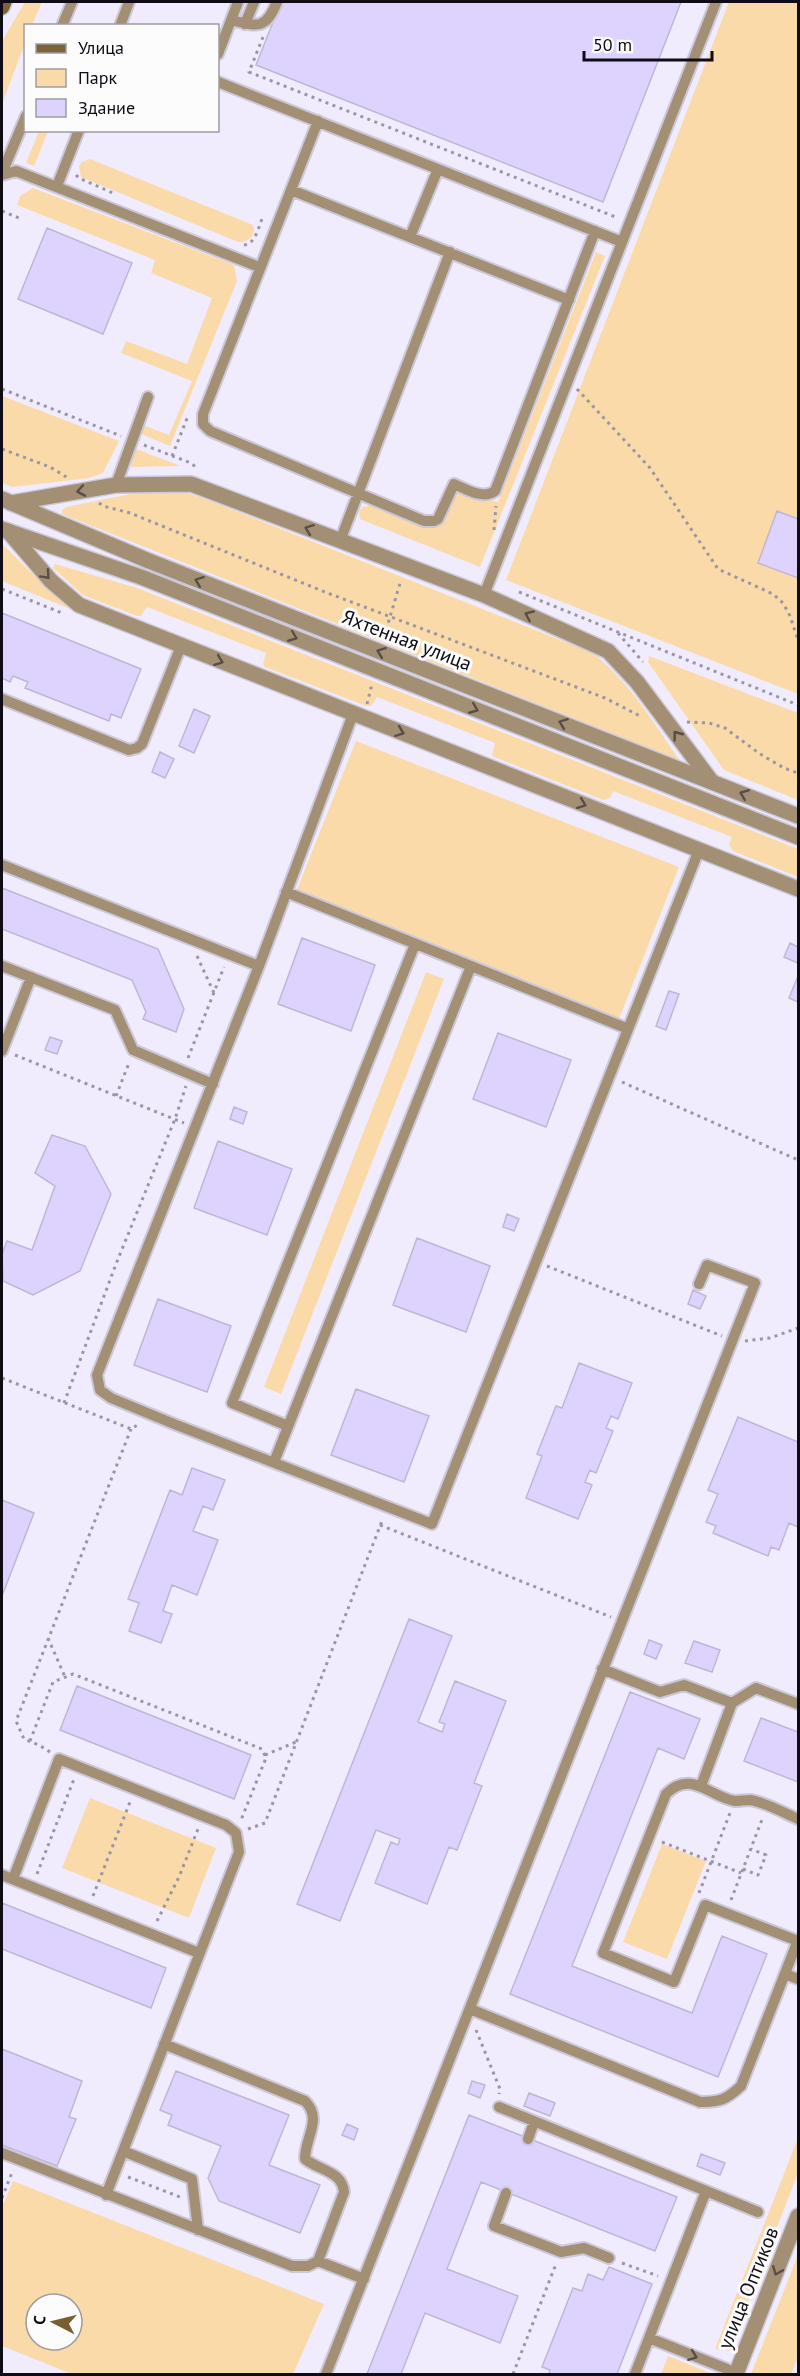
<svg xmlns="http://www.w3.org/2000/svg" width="800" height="2376" font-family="'PT Sans',sans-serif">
	<rect width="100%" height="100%" fill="#f0ecfe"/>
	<path fill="#fadaa8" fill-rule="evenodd" d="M 25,2 L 42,2 L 32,25 L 26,26 L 25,43 L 2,104 L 2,41 Z
		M 729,2 L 798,2 L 798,694 L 506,580 Z
		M 39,131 L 48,131 L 34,166 L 26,163 Z
		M 90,159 L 253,225 C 257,235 248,243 238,242 L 81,177 L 79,166 L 82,162 Z
		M 33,188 L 234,265 L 237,281 L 170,446 L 141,434 L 145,426 L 169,435 L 192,381 L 121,353 L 126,341 L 187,364 L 212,298 L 151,273 L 155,260 L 17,205 L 20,196 Z
		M 596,252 L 605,256 L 480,567 L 360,519 L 359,512 L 362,507 L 375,505 L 436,528 L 452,495 L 464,491 L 498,502 Z
		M 2,396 L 119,441 L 103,473 L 89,478 L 13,487 L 2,483 Z
		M 136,448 L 136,449 L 181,466 L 131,467 L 131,461 Z
		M 162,492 L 187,493 L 208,500 L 593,653 C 630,683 654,723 680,761 L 62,514 L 62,510 L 66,507 L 136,493 Z
		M 2,544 L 46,587 L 75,611 L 2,581 Z
		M 55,564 L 137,588 L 798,849 L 798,877 L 733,851 L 729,844 L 732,837 L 613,791 L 610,798 L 603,800 L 494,757 L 492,755 L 495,743 L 377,697 L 371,706 L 366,706 L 265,667 L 263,664 L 266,653 L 147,607 L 141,616 L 137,616 L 83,595 L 53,568 Z
		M 649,656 L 798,713 L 798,800 L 724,770 L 648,662 Z
		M 356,741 L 679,867 L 619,1019 L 296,892 Z
		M 426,972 L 444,979 L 281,1394 L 264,1387 Z
		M 90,1798 L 216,1848 L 189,1918 L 62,1868 Z
		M 662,1844 L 706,1861 L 667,1959 L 623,1942 Z
		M 798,2138 L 798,2173 L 729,2351 L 715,2349 Z
		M 13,2181 L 324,2304 L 293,2374 L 72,2374 L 2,2346 L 2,2207 ZM 36,2304 L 72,2304 L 72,2340 L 36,2340 Z
		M 798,2255 L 798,2356 L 791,2374 L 751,2374 Z
		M 668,2356 L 710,2373 L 712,2374 L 661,2374 Z"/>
	<path fill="#ded3fe" stroke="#beb7d4" stroke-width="1.5" d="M 281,2 L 681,2 L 603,202 L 256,65 Z
		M 47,228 L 132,263 L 103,334 L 18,299 Z
		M 777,511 L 798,519 L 798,578 L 758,563 Z
		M 2,613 L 141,669 L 121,718 L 111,714 L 109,721 L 25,688 L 28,682 L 13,676 L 10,682 L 2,678 Z
		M 194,709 L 210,716 L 194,753 L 179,746 Z
		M 160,752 L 174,759 L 165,778 L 152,772 Z
		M 2,888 L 158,949 L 184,1009 L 176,1032 L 143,1019 L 146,1012 L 132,980 L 2,929 Z
		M 302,938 L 375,965 L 351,1031 L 278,1004 Z
		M 790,943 L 798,947 L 798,963 L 784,957 Z
		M 798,976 L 798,1002 L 789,998 Z
		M 669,991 L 679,994 L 666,1030 L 656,1026 Z
		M 498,1033 L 571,1060 L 546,1127 L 473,1099 Z
		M 50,1037 L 62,1041 L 57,1054 L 45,1050 Z
		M 234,1107 L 247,1112 L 243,1124 L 230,1119 Z
		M 52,1135 L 85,1146 L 111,1194 L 80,1271 L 33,1295 L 3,1281 L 2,1254 L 7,1241 L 32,1250 L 55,1186 L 35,1173 Z
		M 218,1141 L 292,1169 L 267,1235 L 194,1208 Z
		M 507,1214 L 519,1219 L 514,1231 L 503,1227 Z
		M 417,1238 L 490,1266 L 466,1332 L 393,1305 Z
		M 693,1290 L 706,1296 L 700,1309 L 688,1304 Z
		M 158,1299 L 231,1326 L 207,1392 L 134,1365 Z
		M 579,1363 L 632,1383 L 618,1419 L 611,1416 L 606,1428 L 613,1431 L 596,1473 L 590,1470 L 585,1482 L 592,1485 L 578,1519 L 526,1498 L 542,1456 L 537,1454 L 556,1406 L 562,1408 Z
		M 356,1389 L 429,1416 L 404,1482 L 331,1455 Z
		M 738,1417 L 798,1442 L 798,1527 L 789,1523 L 779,1550 L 771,1547 L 768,1556 L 713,1533 L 716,1526 L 706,1522 L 718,1494 L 708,1490 Z
		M 192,1468 L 225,1480 L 213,1510 L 203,1506 L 193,1531 L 218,1540 L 197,1595 L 172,1585 L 163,1611 L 172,1614 L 161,1643 L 129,1631 L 139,1603 L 128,1599 L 170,1490 L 182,1495 Z
		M 2,1500 L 34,1513 L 2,1596 Z
		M 409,1619 L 452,1636 L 418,1722 L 442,1732 L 445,1724 L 439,1722 L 455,1681 L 506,1701 L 474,1783 L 482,1786 L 457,1850 L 449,1847 L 427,1904 L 375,1883 L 391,1842 L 398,1845 L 400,1839 L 376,1830 L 340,1921 L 297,1904 Z
		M 649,1640 L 662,1645 L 656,1659 L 644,1654 Z
		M 694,1641 L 720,1650 L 712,1672 L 685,1663 Z
		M 77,1686 L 251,1755 L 234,1799 L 60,1730 Z
		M 630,1692 L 700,1719 L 684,1759 L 658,1748 L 572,1966 L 692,2013 L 722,1936 L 767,1954 L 718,2077 L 510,1994 Z
		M 761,1718 L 798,1732 L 798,1782 L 744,1761 Z
		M 2,1903 L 166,1968 L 151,2008 L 2,1949 Z
		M 2,2049 L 82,2081 L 69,2117 L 76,2119 L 57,2166 L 2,2145 Z
		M 176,2071 L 289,2115 L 269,2165 L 320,2185 L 300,2233 L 219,2201 L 208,2178 L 221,2146 L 168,2125 L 172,2115 L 160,2110 Z
		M 472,2081 L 485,2085 L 480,2098 L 468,2093 Z
		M 529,2093 L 555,2103 L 550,2116 L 524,2106 Z
		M 469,2115 L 677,2197 L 655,2251 L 481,2182 L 447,2269 L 518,2296 L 500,2343 L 425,2313 L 401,2374 L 367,2374 Z
		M 347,2124 L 358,2129 L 354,2140 L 342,2135 Z
		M 701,2154 L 725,2163 L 720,2175 L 697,2166 Z
		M 609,2267 L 652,2284 L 617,2374 L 549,2374 L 550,2370 L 542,2367 L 573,2288 L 582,2291 L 588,2274 L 603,2280 Z"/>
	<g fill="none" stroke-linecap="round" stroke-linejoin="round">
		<defs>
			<path id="service" d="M 231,20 C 259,27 266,29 277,2
				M 245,24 L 254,2
				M 62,26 L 72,2
				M 120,26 L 129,2
				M 218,54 L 238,2
				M 218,82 L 622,242
				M 318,121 L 203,414 L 203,424 L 210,431 L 424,521 L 434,521 L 438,519 L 454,484 C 466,489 483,500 495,491 L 595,231
				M 2,173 L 26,116
				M 2,175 L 16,171 L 259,267
				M 57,186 L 79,130
				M 291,190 L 569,300
				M 410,237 L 438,169
				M 116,485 L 148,397
				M 340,541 L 450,252
				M 484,595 L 716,2
				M 2,699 L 129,750 L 137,748 L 142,744 L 181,646
				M 353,714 L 259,966 L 97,1375 L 100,1390 L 111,1398 L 174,1424 L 432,1524 L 699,850
				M 2,865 L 259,966
				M 286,892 L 626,1028
				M 2,966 L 115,1010 L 133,1050 L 213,1084
				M 2,1051 L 31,977
				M 288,1426 L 232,1403 L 415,944
				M 274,1462 L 471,966
				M 602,1669 L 660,1692 L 684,1685 L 732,1703
				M 701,1786 L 732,1703 L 756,1688 L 798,1704
				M 2,1875 L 199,1953
				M 13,1879 L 59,1759 L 226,1825 L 236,1833 L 239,1852 L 106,2195
				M 798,1941 L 705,1905 L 674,1982 L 603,1953 L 666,1794 C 691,1769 710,1797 735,1801 C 740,1801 745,1800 750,1800 C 765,1802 784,1813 798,1819
				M 785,1974 L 798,1979
				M 470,2009 L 700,2102 C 720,2102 726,2100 741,2086 L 798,1940
				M 499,2107 L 758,2212
				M 528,2139 L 534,2122
				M 123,2151 L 192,2179 L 198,2230
				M 2,2153 L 292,2266 L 308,2266 L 318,2261 L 344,2192 C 342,2171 320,2171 305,2159 C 305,2137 323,2119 305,2101 L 164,2044
				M 506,2193 L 494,2226 L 561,2252 L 584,2248 L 609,2258
				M 318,2261 L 364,2279
				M 649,2338 L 737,2373
				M 326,2374 L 755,1283 L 707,1265 L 699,1284
				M 635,2374 L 706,2191"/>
			<path id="minor" d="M 11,503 L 116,485 L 191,484 L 484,595 L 608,651 L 637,682 L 712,782
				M 8,531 L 51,581 L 79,605 L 798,889"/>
			<path id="tertiary" d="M 2,499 L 149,561 L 798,816
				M 2,529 L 141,577 L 798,837
				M 736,2374 L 798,2216"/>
			<path id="secondary" d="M 2,7 L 4,2"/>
		</defs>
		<use href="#service" stroke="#ccc8d9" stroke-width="14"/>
		<use href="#minor" stroke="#ccc8d9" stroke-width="18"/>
		<use href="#tertiary" stroke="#ccc8d9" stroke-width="18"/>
		<use href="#secondary" stroke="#ccc8d9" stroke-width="18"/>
		<path stroke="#9a96a5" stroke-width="3" stroke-dasharray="3 4.5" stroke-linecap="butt" d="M 263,37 L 249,72 L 618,218
			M 76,175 L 79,178 L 115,194
			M 2,211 L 19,218
			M 244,245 C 255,244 258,229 262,219
			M 2,389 L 121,436
			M 577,389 L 650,468 L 718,569 L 773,594 L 783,603 L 790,616 L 798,640
			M 144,445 L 191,463 L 198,469
			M 2,449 L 50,467 L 68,478
			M 172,456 L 188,416
			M 99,503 L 103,506 L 130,513 L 325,592 L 605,698 L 642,717
			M 494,530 L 496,506
			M 2,589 L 62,613
			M 519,592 L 798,705
			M 618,633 L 643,662
			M 384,637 L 401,580
			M 367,704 L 372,684
			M 687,722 L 709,723 L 725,728 L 760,754 L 784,768 L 798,773
			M 197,956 L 214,993
			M 15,1055 L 184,1123
			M 188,1058 L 224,967
			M 622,1082 L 798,1160
			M 116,1096 L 129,1063
			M 547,1266 L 722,1336
			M 745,1341 L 770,1338 L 798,1328
			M 2,1378 L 131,1429 L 139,1424
			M 64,1403 L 116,1264 L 175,1119 L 186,1086
			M 380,1525 L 611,1617
			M 48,1638 L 65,1677
			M 30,1741 L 53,1682 L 73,1674 L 262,1749 L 266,1758 L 241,1820
			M 50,1752 L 39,1745 L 24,1739 L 16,1721 L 131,1429
			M 265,1755 L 296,1742
			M 248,1829 L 265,1823 L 382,1521 L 379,1520
			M 662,1842 L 741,1873
			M 743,1869 L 758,1875 L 766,1855 L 751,1849
			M 37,1874 L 74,1779
			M 699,1893 L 730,1813
			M 93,1896 L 130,1802
			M 731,1900 L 763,1817
			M 157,1921 L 179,1877 L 198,1829
			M 476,2030 L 500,2089 L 499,2094
			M 128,2177 L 180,2197
			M 2,2198 L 13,2170
			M 622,2263 L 658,2276
			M 513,2374 L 556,2264"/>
		<use href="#service" stroke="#a39074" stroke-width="10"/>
		<use href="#minor" stroke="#a39074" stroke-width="15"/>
		<use href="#tertiary" stroke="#a39074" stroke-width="15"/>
		<use href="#secondary" stroke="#7e6339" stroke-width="15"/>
	</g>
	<defs><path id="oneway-chevron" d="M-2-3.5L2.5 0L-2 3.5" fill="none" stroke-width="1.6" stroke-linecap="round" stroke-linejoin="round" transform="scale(1.5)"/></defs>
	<g stroke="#594e45">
		<use href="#oneway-chevron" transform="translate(81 491) rotate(170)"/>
		<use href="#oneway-chevron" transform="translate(309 529) rotate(-159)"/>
		<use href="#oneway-chevron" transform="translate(46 575) rotate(47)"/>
		<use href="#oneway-chevron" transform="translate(199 581) rotate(-159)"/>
		<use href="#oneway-chevron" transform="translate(529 615) rotate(-156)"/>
		<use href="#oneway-chevron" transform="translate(293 637) rotate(22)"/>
		<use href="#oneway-chevron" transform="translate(381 652) rotate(-159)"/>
		<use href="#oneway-chevron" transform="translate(219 661) rotate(21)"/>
		<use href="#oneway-chevron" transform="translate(474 709) rotate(22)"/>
		<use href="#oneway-chevron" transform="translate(563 723) rotate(-159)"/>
		<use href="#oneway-chevron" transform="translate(400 732) rotate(21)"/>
		<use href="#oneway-chevron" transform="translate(677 735) rotate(-127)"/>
		<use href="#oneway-chevron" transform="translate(744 794) rotate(-158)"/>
		<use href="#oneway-chevron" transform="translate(582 804) rotate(21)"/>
		<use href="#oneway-chevron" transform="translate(777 2271) rotate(112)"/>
		<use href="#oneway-chevron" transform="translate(693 2356) rotate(21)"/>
	</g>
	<g text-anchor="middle" stroke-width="6" stroke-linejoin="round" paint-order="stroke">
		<g font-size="20" fill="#0f0c16" stroke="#fcfcfc">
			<text transform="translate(407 640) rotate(21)" y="7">Яхтенная улица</text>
			<text transform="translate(748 2288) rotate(-68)" y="7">улица Оптиков</text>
		</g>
	</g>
	<rect width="800" height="2376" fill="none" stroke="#0f0c16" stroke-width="6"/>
	<rect x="24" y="24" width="195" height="108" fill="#fcfcfc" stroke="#9d9ca0" stroke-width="1.5"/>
	<rect x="36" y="44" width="30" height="9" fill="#7e6339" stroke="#9d9ca0" stroke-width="1.5"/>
	<text x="78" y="54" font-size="18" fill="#0f0c16">Улица</text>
	<rect x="36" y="69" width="30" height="18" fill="#fadaa8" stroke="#9d9ca0" stroke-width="1.5"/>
	<text x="78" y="84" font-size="18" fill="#0f0c16">Парк</text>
	<rect x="36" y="99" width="30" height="18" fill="#ded3fe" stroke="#9d9ca0" stroke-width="1.5"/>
	<text x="78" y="114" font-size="18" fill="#0f0c16">Здание</text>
	<g transform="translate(54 2322) rotate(277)"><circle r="28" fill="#fcfcfc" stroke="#9d9ca0" stroke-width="1.5"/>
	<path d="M0-4.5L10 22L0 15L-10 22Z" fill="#7a5e31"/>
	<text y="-9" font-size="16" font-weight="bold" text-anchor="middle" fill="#0f0c16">С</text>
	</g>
	<path d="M584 51v9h128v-9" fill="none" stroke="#0f0c16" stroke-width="3"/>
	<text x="593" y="51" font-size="18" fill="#0f0c16" stroke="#fcfcfc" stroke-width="4.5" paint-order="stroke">50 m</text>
</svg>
